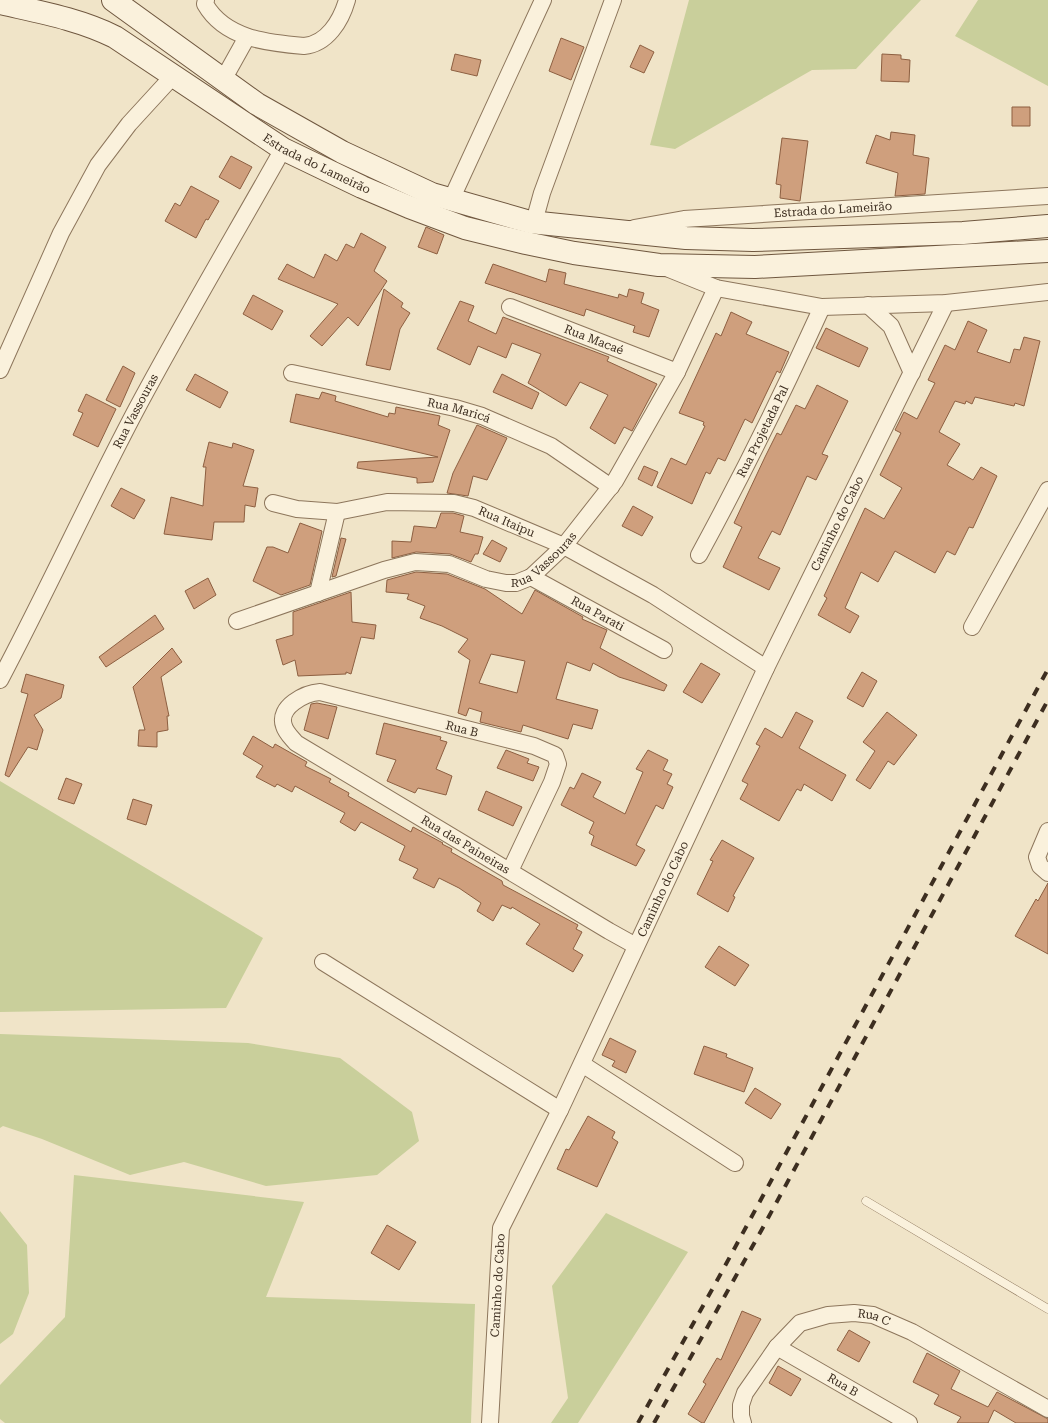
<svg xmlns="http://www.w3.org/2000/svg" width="1048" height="1423" font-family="'Roboto Serif',serif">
	<rect width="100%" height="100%" fill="#f0e4c8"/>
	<path fill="#c9cf9b" d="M 689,0 L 921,0 L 856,69 L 812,70 L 675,149 L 650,145 Z
		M 978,0 L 1048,0 L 1048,86 L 955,36 Z
		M 0,781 L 263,938 L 226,1008 L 0,1012 Z
		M 0,1034 L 248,1043 L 340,1058 L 412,1112 L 419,1141 L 377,1175 L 266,1186 L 184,1162 L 130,1175 L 42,1139 L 3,1126 L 0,1128 Z
		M 74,1175 L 304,1202 L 266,1297 L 475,1304 L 471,1423 L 5,1423 L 0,1419 L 0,1385 L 65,1317 Z
		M 0,1211 L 27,1245 L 29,1293 L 13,1334 L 0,1344 Z
		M 606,1213 L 688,1252 L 578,1423 L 551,1423 L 568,1398 L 552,1286 Z"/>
	<path fill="#cf9f7d" stroke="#8d5f41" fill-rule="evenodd" d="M 561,38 L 584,47 L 571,80 L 549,71 Z
		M 640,45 L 654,52 L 644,73 L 630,67 Z
		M 455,54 L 481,60 L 477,76 L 451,70 Z
		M 882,54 L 901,55 L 901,59 L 910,60 L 909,82 L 881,81 Z
		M 1012,107 L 1030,107 L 1030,126 L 1012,126 Z
		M 891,132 L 915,135 L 913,155 L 929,158 L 925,194 L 895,196 L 898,173 L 866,163 L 876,135 L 890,140 Z
		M 782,138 L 808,141 L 800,201 L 780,198 L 781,185 L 776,184 Z
		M 231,156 L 252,167 L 240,189 L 219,177 Z
		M 191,186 L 219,201 L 208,220 L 206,219 L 196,238 L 165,221 L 175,203 L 180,206 Z
		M 426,227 L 444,235 L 437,254 L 418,247 Z
		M 361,233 L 386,247 L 374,271 L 387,281 L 358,326 L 348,317 L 322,346 L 310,336 L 338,304 L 278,279 L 287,264 L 314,278 L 325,254 L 337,261 L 346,244 L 354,248 Z
		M 493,264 L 546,282 L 549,269 L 566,273 L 564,284 L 618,298 L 619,294 L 627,297 L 629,289 L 644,293 L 641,303 L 659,310 L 649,337 L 633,332 L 635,326 L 586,309 L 584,316 L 485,283 Z
		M 384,289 L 403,303 L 401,307 L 410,313 L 400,329 L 390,370 L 366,365 Z
		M 253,295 L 283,311 L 272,330 L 243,314 Z
		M 460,301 L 474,306 L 468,321 L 496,334 L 503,317 L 609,357 L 607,361 L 657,384 L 632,431 L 624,427 L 615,444 L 590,428 L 608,395 L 580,382 L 566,406 L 528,383 L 541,354 L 512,343 L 506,358 L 478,346 L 470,365 L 437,349 Z
		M 731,312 L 752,322 L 746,334 L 789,352 L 780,373 L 777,371 L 752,423 L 745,419 L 725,461 L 718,458 L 710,474 L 706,472 L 692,504 L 657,487 L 671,458 L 686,465 L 705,426 L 703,425 L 704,422 L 679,413 L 711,344 L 716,333 L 721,336 Z
		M 968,321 L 987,330 L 977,352 L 1010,363 L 1014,349 L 1020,350 L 1024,337 L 1040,341 L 1024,406 L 1015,403 L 1014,406 L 975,397 L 972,404 L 966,401 L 965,404 L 955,401 L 939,432 L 960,444 L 947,465 L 973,480 L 981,467 L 997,476 L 973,528 L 969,527 L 955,555 L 947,551 L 935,573 L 895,551 L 878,582 L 861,572 L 845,608 L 859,616 L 850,633 L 818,615 L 827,598 L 824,596 L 865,508 L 884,519 L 902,488 L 880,475 L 901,433 L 895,430 L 904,412 L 917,419 L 935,383 L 928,380 L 945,345 L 955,350 Z
		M 826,328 L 868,348 L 859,367 L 816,348 Z
		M 123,366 L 135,373 L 120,407 L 106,400 Z
		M 195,374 L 228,392 L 220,408 L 186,390 Z
		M 502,374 L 539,393 L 532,409 L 493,392 Z
		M 817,385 L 848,401 L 822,454 L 828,456 L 816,480 L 807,476 L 780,535 L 772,531 L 758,558 L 780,568 L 769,590 L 723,567 L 742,527 L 734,523 L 765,457 L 777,433 L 781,435 L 796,405 L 805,409 Z
		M 322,392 L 336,396 L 335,401 L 388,417 L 389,413 L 395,414 L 396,407 L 440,416 L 438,425 L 450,430 L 433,482 L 417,483 L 417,478 L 357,468 L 358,462 L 438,457 L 290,422 L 296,394 L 319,399 Z
		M 86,394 L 116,409 L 98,447 L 73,435 L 83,413 L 78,411 Z
		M 477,425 L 507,438 L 487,480 L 473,476 L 468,496 L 447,493 L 453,473 Z
		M 209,442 L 232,448 L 233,443 L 254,450 L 243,486 L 258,488 L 255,507 L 245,505 L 244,522 L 214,522 L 212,540 L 164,534 L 171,497 L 203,506 L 206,467 L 203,467 Z
		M 644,466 L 658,472 L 652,486 L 638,479 Z
		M 121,488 L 145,500 L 134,519 L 111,506 Z
		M 633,506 L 653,517 L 642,536 L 622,526 Z
		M 441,513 L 453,513 L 464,516 L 460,532 L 483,537 L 478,554 L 475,554 L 471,562 L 450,554 L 416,552 L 392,558 L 392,541 L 411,542 L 414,526 L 436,528 Z
		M 300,523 L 322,531 L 310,585 L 281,595 L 253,581 L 267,547 L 273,547 L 288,553 Z
		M 341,538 L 346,539 L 336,576 L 332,577 Z
		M 492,540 L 507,548 L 500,562 L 483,554 Z
		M 416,572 L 447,574 L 485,589 L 522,614 L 535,590 L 583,617 L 582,619 L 607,630 L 600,648 L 667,685 L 664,691 L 619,677 L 593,663 L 590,671 L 567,662 L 556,699 L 598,710 L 592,729 L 573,724 L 568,739 L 523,725 L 521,732 L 480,722 L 482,712 L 469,708 L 466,716 L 458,713 L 470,660 L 458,652 L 468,639 L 442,626 L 420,618 L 425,606 L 407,599 L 409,594 L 386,592 L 387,580 ZM 491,654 L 525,661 L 517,693 L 479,683 Z
		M 208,578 L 216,595 L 194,609 L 185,591 Z
		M 351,592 L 352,622 L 376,625 L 374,639 L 361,637 L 351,674 L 346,672 L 346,674 L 298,676 L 295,660 L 283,665 L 276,640 L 293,635 L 293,612 Z
		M 155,615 L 164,629 L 106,667 L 99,657 Z
		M 172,648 L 182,662 L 161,677 L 169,716 L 167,716 L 168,730 L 157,732 L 157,747 L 138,746 L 139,730 L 145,730 L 133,687 Z
		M 701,663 L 720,674 L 702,703 L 683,692 Z
		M 862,672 L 877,681 L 863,707 L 847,698 Z
		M 26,674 L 64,685 L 61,698 L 34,715 L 43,730 L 37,750 L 28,747 L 9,777 L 5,775 L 28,694 L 21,692 Z
		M 317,703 L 337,707 L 328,739 L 304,730 L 311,704 Z
		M 796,712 L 813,721 L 799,748 L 846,775 L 832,801 L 804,784 L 801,791 L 797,789 L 779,821 L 740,799 L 748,784 L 742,781 L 760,746 L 756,744 L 765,728 L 782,738 Z
		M 887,712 L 917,735 L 894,765 L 888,761 L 870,789 L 856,780 L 875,751 L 863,742 Z
		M 384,723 L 441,737 L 440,740 L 447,742 L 436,769 L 452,776 L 446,795 L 418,788 L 415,793 L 387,781 L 396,760 L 376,754 Z
		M 253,736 L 273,748 L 275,744 L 307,762 L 305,766 L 331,779 L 329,782 L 349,793 L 348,796 L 411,832 L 413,827 L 441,842 L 443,843 L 442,844 L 452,849 L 451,852 L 502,881 L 503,885 L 578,925 L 576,929 L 582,932 L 573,949 L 583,955 L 573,972 L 526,944 L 540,924 L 512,907 L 511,909 L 502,905 L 493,921 L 477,911 L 481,903 L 459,888 L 439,878 L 434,888 L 413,878 L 418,869 L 399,860 L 405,846 L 361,822 L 355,831 L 340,822 L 345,813 L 295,786 L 292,792 L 277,784 L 275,787 L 256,777 L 263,766 L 243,754 Z
		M 506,750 L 529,759 L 527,763 L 539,767 L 533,781 L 497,768 Z
		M 648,750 L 668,760 L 663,770 L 672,774 L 667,784 L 673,787 L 663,809 L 656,805 L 636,845 L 645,850 L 636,866 L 591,845 L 594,836 L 589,833 L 594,822 L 561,805 L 570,787 L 574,789 L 582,773 L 601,782 L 593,797 L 625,814 L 643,772 L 636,769 Z
		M 66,778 L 82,784 L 74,804 L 58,799 Z
		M 486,791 L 522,807 L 513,826 L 478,810 Z
		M 133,799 L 152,805 L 146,825 L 127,819 Z
		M 722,840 L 754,858 L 733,896 L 735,897 L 728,912 L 697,894 L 713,861 L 710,860 Z
		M 1048,883 L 1048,954 L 1015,936 L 1036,899 L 1038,901 Z
		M 719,946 L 749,965 L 735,986 L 705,967 Z
		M 610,1038 L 636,1051 L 626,1073 L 612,1066 L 615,1061 L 602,1055 Z
		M 704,1046 L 727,1054 L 726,1057 L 753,1068 L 744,1092 L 694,1074 Z
		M 755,1088 L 781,1104 L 771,1119 L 745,1103 Z
		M 588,1116 L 615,1132 L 612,1138 L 618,1142 L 597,1187 L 557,1169 L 566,1149 L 569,1150 Z
		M 387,1225 L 416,1242 L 399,1270 L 371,1253 Z
		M 742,1311 L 761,1319 L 704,1423 L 702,1423 L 688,1414 L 706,1384 L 703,1382 L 717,1358 L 721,1360 Z
		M 849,1330 L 870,1342 L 859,1362 L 837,1350 Z
		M 927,1353 L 960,1371 L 951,1389 L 988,1407 L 997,1392 L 1048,1419 L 1048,1423 L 1016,1423 L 994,1410 L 988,1423 L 957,1423 L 961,1417 L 934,1404 L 939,1395 L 913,1382 Z
		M 778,1366 L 801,1379 L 791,1396 L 769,1383 Z"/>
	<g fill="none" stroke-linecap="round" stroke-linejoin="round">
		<defs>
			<path id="service" d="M 866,1201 L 1048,1309"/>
			<g id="minor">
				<path d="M 206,0 L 205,4 C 225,39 268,43 304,46 C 327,44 341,21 347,0"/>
				<path d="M 223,80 L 247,37"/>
				<path d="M 451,200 L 543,0"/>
				<path d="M 534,222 L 542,193 L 613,0"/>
				<path id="s1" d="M 634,228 L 684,219 L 1048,196"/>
				<path d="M 669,269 L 716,288 L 822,307 L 946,303 L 1048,292"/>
				<path d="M 868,305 L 891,326 L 912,373"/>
				<path id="s2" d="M 510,307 L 677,372"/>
				<path d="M 0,370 L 61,233 L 98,165 L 129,124 L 173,76"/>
				<path id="s3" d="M 292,373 L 455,408 L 482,416 L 551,446 L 611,487"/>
				<path id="s4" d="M 273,503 L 297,509 L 337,512 L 387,502 L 454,503 L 474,508 L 564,546 L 653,595 L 766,668"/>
				<path id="s5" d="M 699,555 C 743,474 784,391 822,307"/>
				<path id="s6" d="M 531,577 L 664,650"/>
				<path d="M 318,593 L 337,512"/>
				<path id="s7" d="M 237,621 L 384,570 L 415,562 L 449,564 L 486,579 L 506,583 L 516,583 L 531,577 L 564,546 L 615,481 L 677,372 L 716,288"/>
				<path d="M 972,627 L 1048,490"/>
				<path id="s8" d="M 0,680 C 47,591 89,499 136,410 C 183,322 234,236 283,149"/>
				<path d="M 1048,831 L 1037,857 L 1040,866 L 1048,873"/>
				<path id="s9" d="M 510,871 L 552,782 L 558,764 L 555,755 L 534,746 L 320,692 C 305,693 277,707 284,726 C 286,733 292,738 296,743 L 609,931 L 636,946"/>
				<path d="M 323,962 L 560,1110"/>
				<path d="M 582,1064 L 735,1163"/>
				<path id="s10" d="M 777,1347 L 909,1423"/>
				<path id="s11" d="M 490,1423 L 501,1228 L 560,1110 L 766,668 L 946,303"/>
				<path id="s12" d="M 743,1423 L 741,1416 L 741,1405 L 745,1393 L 777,1347 L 800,1323 L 828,1315 L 854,1313 L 873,1315 L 912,1332 L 1048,1409"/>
			</g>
			<g id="secondary">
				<path d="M 113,0 L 257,104 L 342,152 L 432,194 L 530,222 L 686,238 L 753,240 L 963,233 L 1048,226"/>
				<path id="s13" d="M 0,3 C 39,12 79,19 115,37 L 283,149 L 362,187 L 409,207 L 465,228 L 526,243 L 574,253 L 659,265 L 755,267 L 1048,251"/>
			</g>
		</defs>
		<use href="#service" stroke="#8d765c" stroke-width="9"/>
		<use href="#minor" stroke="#8d765c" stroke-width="18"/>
		<use href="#secondary" stroke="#6f573f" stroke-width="24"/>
		<use href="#service" stroke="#faf1dc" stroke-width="8"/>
		<use href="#minor" stroke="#faf1dc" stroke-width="16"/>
		<use href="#secondary" stroke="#faf1dc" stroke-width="22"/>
		<path stroke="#3d2e20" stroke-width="4" stroke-dasharray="9 9" stroke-linecap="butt" d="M 638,1423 L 719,1277 L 1048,669
			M 654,1423 L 761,1231 L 1048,700"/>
	</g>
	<g text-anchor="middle" stroke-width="4" stroke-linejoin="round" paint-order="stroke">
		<g font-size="12" fill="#3d2e20" stroke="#f7eed8">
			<text dy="4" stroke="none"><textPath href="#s13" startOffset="359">Estrada do Lameirão</textPath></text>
			<text dy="4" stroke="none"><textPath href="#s1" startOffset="200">Estrada do Lameirão</textPath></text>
			<text dy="4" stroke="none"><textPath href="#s2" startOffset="90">Rua Macaé</textPath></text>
			<text dy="4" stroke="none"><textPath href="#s8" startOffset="301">Rua Vassouras</textPath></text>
			<text dy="4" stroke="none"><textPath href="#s3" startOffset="171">Rua Maricá</textPath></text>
			<text dy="4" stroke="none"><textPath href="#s5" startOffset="139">Rua Projetada Pal</textPath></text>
			<text dy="4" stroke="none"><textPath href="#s4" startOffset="239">Rua Itaipu</textPath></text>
			<text dy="4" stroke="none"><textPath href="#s11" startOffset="976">Caminho do Cabo</textPath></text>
			<text dy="4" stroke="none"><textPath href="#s7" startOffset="328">Rua Vassouras</textPath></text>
			<text dy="4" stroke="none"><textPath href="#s6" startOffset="76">Rua Parati</textPath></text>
			<text transform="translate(462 729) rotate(14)" y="4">Rua B</text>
			<text dy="4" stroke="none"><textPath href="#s9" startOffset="645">Rua das Paineiras</textPath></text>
			<text dy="4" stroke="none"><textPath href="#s11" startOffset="571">Caminho do Cabo</textPath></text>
			<text dy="4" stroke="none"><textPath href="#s11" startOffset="138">Caminho do Cabo</textPath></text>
			<text dy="4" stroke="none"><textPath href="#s12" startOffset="196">Rua C</textPath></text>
			<text dy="4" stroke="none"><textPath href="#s10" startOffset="76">Rua B</textPath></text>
		</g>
	</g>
</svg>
